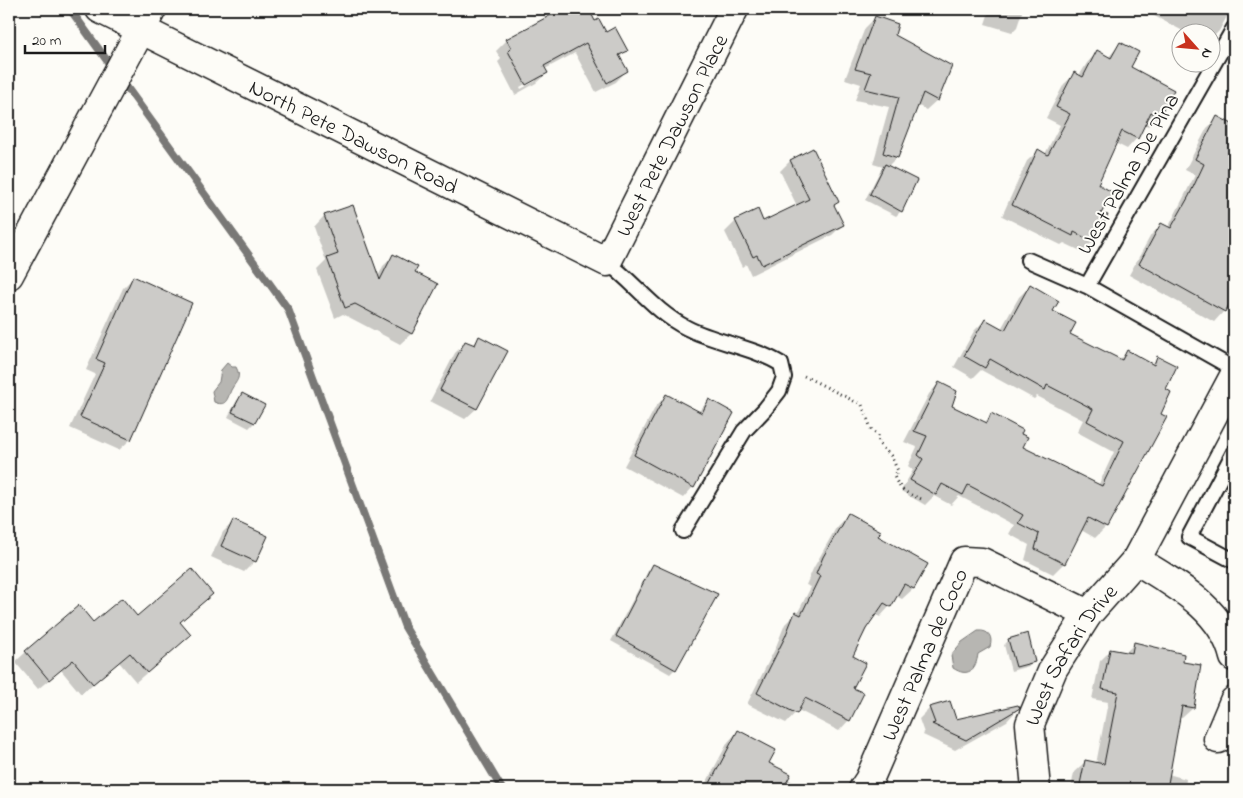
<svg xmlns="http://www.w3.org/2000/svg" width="1243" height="798" font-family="'Indie Flower',sans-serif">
	<rect width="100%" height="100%" fill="#fdfcf7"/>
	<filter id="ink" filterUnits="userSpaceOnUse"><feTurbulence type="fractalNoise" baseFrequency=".02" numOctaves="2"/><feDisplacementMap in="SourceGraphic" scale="10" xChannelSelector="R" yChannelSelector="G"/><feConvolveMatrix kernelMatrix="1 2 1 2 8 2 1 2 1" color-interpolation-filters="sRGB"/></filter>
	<g filter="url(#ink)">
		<path fill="#b7b6b2" stroke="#797876" d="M 227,363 L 232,367 L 236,367 C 242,378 236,381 231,390 C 227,400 226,407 214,402 L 212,391 L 219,382 L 221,370 Z
			M 978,631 C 989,630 993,637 990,647 L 978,654 C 976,670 968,678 953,668 L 951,655 L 962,642 Z"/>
		<path fill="#0003" fill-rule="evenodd" d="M 564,9 L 587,9 L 595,23 L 605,34 L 626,50 L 619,58 L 626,71 L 616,82 L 596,92 L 575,53 L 545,69 L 547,73 L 536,83 L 515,95 L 498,62 L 501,59 L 496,51 L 507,40 ZM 536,78 L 536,81 L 521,89 L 520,87 Z
			M 990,9 L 1023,9 L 1017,27 L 1012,32 L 985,24 Z
			M 1141,9 L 1231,9 L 1219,31 L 1210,40 L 1210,32 L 1193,32 L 1186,28 L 1183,31 Z
			M 876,17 L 893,36 L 937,100 L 926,110 L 917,105 L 896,158 L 887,167 L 901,211 L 896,216 L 865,200 L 880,171 L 883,167 L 873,164 L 889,107 L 855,100 L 861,84 L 845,79 L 865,28 Z
			M 1120,44 L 1129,67 L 1158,116 L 1148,126 L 1144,124 L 1137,138 L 1127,149 L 1115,143 L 1097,185 L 1099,216 L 1093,241 L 1083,252 L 1064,243 L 1061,245 L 1002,216 L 1027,161 L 1038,151 L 1045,154 L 1060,125 L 1046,118 L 1064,84 L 1075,74 L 1079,76 L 1087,63 L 1097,52 L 1108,58 Z
			M 1218,118 L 1234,126 L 1234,256 L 1230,263 L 1234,265 L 1234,293 L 1224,311 L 1214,322 L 1129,275 L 1151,235 L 1162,224 L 1168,228 L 1195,175 L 1185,170 L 1207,128 Z
			M 812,150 L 838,202 L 833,206 L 843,225 L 832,235 L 751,275 L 746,264 L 742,267 L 725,232 L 736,221 L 757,210 L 763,223 L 797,206 L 780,171 L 790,161 Z
			M 352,206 L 378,277 L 383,266 L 394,256 L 414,273 L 436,285 L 411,334 L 400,344 L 343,314 L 335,318 L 317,270 L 326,261 L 314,227 L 324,216 Z
			M 133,278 L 191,303 L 130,440 L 119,450 L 70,428 L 95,374 L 86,370 L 123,288 Z
			M 1030,286 L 1069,335 L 1119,360 L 1127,352 L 1151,364 L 1158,358 L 1106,527 L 1095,538 L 1081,530 L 1064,563 L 1053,574 L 1025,560 L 1029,545 L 1009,534 L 1014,525 L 984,509 L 959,496 L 951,505 L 934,496 L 925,505 L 901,491 L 913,470 L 908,466 L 917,447 L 904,442 L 929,394 L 939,383 L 951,406 L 984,423 L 992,415 L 1020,434 L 1021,447 L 1098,486 L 1114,452 L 1077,432 L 1083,420 L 1037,396 L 1034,399 L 981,370 L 973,378 L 954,367 L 974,331 L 985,320 L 1001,329 L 1019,297 Z
			M 480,338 L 506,351 L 476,409 L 465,419 L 430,401 L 455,353 L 466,342 L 472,345 Z
			M 243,395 L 254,423 L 249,428 L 228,417 L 237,400 Z
			M 666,396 L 698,412 L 709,400 L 693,487 L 683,498 L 624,466 L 656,406 Z
			M 848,515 L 876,537 L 926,564 L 913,589 L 902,599 L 896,596 L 890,606 L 880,617 L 875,614 L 851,657 L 852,689 L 849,720 L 839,731 L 798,710 L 786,723 L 747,704 L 775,649 L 785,624 L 796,613 L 797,614 L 811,587 L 806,585 L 813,569 L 837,526 Z
			M 234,521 L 255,561 L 244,572 L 211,557 L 223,532 Z
			M 653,566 L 716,594 L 675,669 L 670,674 L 611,641 L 648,571 Z
			M 137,618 L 179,623 L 190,635 L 136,682 L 119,662 L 81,694 L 61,670 L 38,689 L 15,662 L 26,652 L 93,624 Z
			M 1009,640 L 1034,661 L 1029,666 L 1011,671 L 1004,645 Z
			M 1134,644 L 1181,663 L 1193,708 L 1182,718 L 1178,717 L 1168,774 L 1186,779 L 1185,789 L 1071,789 L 1074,772 L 1085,762 L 1096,764 L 1108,702 L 1092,699 L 1100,661 L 1111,650 L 1125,653 Z
			M 1017,707 L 1017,710 L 1007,721 L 955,750 L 923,735 L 924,733 L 919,719 L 930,708 L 955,720 Z
			M 738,731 L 768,763 L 787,779 L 807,789 L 703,789 L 728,742 Z"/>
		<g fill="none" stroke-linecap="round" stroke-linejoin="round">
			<path stroke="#797876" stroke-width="8" d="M 70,9 L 113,69
				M 120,78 L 288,309 L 405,627 L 502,789"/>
		</g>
		<path fill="#cccbc8" stroke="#1c1c1c" d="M 562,9 L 589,9 L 595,21 L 599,19 L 606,32 L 615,27 L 628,51 L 619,55 L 628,71 L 607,83 L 586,43 L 544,66 L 548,73 L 526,85 L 508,51 L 511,48 L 506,39 Z
			M 875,16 L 898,24 L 895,35 L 952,66 L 938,101 L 923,93 L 898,158 L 883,153 L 899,97 L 865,89 L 871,73 L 855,69 Z
			M 1120,42 L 1139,52 L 1131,67 L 1174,90 L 1159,117 L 1151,112 L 1138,139 L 1122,131 L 1098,184 L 1112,192 L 1101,214 L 1108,215 L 1094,242 L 1074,232 L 1073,236 L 1012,205 L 1038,149 L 1048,155 L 1070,114 L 1056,107 L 1074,72 L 1083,77 L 1097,50 L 1111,58 Z
			M 1217,116 L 1234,125 L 1234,296 L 1225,312 L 1139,264 L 1161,223 L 1171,228 L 1189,196 L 1204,164 L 1195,159 Z
			M 813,148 L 839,202 L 834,205 L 844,225 L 762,265 L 757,255 L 753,257 L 735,220 L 758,209 L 763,221 L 809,199 L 790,160 Z
			M 885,164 L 917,180 L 902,212 L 870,194 Z
			M 353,205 L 380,280 L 393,254 L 418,267 L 415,272 L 438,284 L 412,334 L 355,304 L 345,308 L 327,258 L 338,254 L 324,215 Z
			M 133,276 L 192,303 L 131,440 L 80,417 L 105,363 L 96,359 Z
			M 1030,284 L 1059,301 L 1053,311 L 1076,323 L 1070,334 L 1122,360 L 1127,350 L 1154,365 L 1157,356 L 1177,366 L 1166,389 L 1171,392 L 1161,414 L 1167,417 L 1107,528 L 1088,518 L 1065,564 L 1035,549 L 1039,534 L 1018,523 L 1023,515 L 995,499 L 968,485 L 963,495 L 942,484 L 936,495 L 910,480 L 923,459 L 918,455 L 927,436 L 914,431 L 939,382 L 957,391 L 952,406 L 987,423 L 991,413 L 1023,430 L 1021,434 L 1028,437 L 1023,447 L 1102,486 L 1124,441 L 1087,421 L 1093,409 L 1047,385 L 1045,390 L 990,359 L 985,368 L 964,356 L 985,319 L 1005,330 Z
			M 479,336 L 508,351 L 477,409 L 440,390 L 465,341 L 475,345 Z
			M 242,393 L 265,405 L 255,423 L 232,412 Z
			M 666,394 L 702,413 L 709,399 L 734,413 L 694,488 L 634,455 Z
			M 848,513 L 881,531 L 878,536 L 928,564 L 914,589 L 904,584 L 891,607 L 884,603 L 866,629 L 853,656 L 866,663 L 853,688 L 864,693 L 850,721 L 805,698 L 797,714 L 757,693 L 785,637 L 795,612 L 801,615 L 820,576 L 816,574 L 823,557 Z
			M 233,520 L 268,536 L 256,562 L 221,546 Z
			M 653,564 L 718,594 L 676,670 L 616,636 Z
			M 192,569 L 213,594 L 180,622 L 191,635 L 147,673 L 130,653 L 93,684 L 73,660 L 49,680 L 25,651 L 79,605 L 93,622 L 122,598 L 137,616 Z
			M 1028,633 L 1035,662 L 1016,667 L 1008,639 Z
			M 1134,642 L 1184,654 L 1183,662 L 1201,665 L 1194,708 L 1182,706 L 1167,789 L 1079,789 L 1085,760 L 1104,764 L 1118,692 L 1102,689 L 1110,649 L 1132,653 Z
			M 950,701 L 956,719 L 1018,705 L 1020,708 L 966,740 L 932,724 L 935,723 L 929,707 Z
			M 738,730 L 776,750 L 769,763 L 791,774 L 783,789 L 707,789 Z"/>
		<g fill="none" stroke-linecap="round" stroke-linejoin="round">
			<defs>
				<path id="service" d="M 1028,260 L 1087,286 L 1234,369
					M 607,262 C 635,283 655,312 687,328 C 717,343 753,347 781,364 L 784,377 L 779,391 L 765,409 L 744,431 L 683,531
					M 1087,286 L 1234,28
					M 1234,452 L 1189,537 L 1234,561"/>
				<g id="minor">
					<path id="s1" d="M 100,9 L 607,262 L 734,9"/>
					<path d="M 9,275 L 152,9"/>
					<path d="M 1136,560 C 1176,585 1222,608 1234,657"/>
					<path d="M 1218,739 L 1234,701"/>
					<path id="s2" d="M 863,789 L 869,780 L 964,561 L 982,562 L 1088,614"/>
					<path id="s3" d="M 1036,789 L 1030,724 L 1053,669 L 1088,614 L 1136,560 L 1234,376"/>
				</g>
			</defs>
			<use href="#service" stroke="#1c1c1c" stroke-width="18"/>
			<use href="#minor" stroke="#1c1c1c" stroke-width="31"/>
			<path stroke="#1c1c1c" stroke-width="3" stroke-dasharray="1 4" stroke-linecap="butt" d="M 804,376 L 862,405 L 872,431 L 878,435 L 879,444 L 891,456 L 898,471 L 894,476 C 901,493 909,494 924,500"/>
			<use href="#service" stroke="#fdfcf7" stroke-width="14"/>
			<use href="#minor" stroke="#fdfcf7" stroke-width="28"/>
		</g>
	</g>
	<g text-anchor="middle" stroke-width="4" stroke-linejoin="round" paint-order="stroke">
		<g font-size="22" fill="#1c1c1c" stroke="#fdfcf7">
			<text dy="8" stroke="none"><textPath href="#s1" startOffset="709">West Pete Dawson Place</textPath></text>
			<text dy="8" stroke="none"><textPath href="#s1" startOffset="284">North Pete Dawson Road</textPath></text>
			<text transform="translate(1127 173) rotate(-60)" y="8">West Palma De Pina</text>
			<text dy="8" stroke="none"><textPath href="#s2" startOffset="148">West Palma de Coco</textPath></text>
			<text dy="8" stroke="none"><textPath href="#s3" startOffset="146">West Safari Drive</textPath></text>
		</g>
	</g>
	<rect width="1243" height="798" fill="none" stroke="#fdfcf7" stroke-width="30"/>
	<rect x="15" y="15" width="1213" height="768" fill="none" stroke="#1c1c1c" stroke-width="2" filter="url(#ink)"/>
	<g transform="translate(1196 48) rotate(117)"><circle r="24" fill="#fdfcf7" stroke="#a3a29f"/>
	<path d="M0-4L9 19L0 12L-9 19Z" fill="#c8321e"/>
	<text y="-8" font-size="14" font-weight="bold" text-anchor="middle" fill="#1c1c1c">N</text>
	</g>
	<path d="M25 45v8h80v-8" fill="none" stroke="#1c1c1c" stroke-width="2.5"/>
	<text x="32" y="45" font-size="15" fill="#1c1c1c" stroke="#fdfcf7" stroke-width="4" paint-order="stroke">20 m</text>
</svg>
